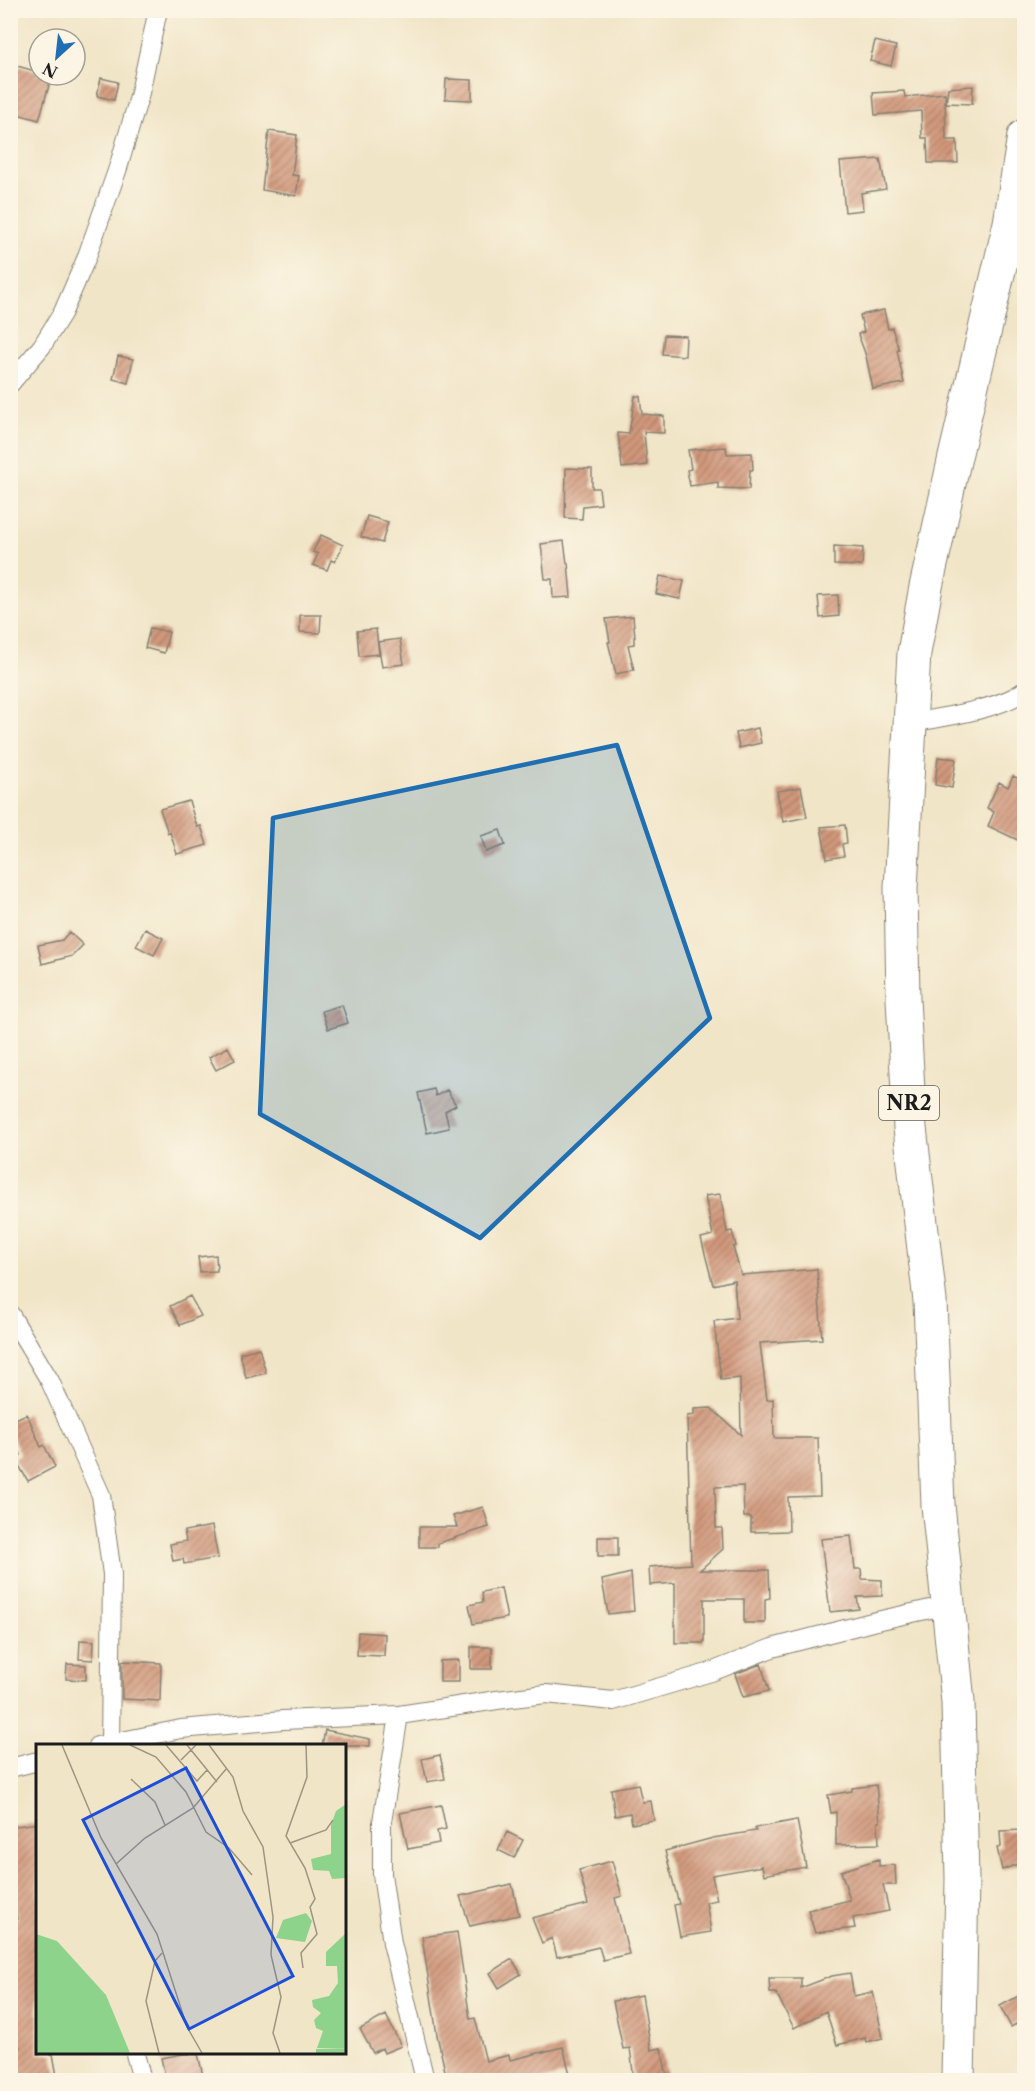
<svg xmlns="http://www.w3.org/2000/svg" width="1035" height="2091" font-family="'Libre Caslon Text',serif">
	<defs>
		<pattern id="building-hatch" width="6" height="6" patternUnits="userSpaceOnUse" patternTransform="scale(1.5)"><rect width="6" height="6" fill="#d1987b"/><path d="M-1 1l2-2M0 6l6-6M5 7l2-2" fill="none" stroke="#a97b64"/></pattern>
	</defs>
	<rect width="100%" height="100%" fill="#fcf5e5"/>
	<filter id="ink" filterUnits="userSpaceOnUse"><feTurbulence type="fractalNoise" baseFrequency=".0167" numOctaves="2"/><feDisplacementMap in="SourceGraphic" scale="12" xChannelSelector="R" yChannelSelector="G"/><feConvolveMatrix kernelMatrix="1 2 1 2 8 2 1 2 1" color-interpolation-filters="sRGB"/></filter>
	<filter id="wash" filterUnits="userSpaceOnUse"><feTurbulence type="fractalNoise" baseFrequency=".008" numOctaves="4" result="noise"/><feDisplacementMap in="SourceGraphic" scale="24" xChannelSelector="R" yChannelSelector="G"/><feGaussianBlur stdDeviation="1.35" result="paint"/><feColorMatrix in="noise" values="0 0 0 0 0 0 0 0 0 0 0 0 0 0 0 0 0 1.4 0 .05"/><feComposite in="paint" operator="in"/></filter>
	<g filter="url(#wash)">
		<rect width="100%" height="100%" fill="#f1e5c7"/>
		<g id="blocks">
			<path fill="url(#building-hatch)" d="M 875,41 L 896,46 L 891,66 L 870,61 Z
				M 10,64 L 39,72 L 39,75 L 52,75 L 39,120 L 10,112 Z
				M 101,78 L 118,82 L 114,100 L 97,96 Z
				M 446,79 L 472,80 L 472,100 L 445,99 Z
				M 973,86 L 972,104 L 946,103 L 948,88 Z
				M 904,91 L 905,97 L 945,93 L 946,140 L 957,140 L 958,163 L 928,163 L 927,138 L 922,138 L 921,111 L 875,115 L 873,93 Z
				M 269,131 L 297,135 L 292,175 L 299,176 L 296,196 L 262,190 Z
				M 880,159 L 886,189 L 861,193 L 863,210 L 845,212 L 840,162 Z
				M 884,310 L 888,329 L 892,328 L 899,350 L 897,350 L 904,383 L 873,389 L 866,356 L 858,334 L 864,332 L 860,315 Z
				M 664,335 L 686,336 L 685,356 L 662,354 Z
				M 118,356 L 133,359 L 128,383 L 113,379 Z
				M 635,396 L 640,396 L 642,414 L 664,416 L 664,433 L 644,432 L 647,465 L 622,468 L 618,433 L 629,434 Z
				M 726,447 L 727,454 L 752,453 L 753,470 L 750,470 L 749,489 L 718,488 L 718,482 L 690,486 L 687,470 L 691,469 L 688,450 Z
				M 566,468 L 592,469 L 592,488 L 599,488 L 601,504 L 583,506 L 582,519 L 565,518 Z
				M 367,516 L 388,522 L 382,543 L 361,537 Z
				M 321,535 L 343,545 L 335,562 L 331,560 L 327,570 L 313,565 L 318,554 L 313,552 Z
				M 564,541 L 567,563 L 568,563 L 571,597 L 553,598 L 552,579 L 545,579 L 541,544 Z
				M 834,546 L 863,548 L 862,566 L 834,565 Z
				M 660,576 L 684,581 L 680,599 L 656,594 Z
				M 838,595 L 839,616 L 820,618 L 818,596 Z
				M 300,615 L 321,615 L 320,633 L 300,632 Z
				M 633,616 L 635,637 L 634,637 L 634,644 L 628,645 L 634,670 L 616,674 L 608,642 L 610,642 L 606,619 Z
				M 150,628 L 169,632 L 164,653 L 145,648 Z
				M 376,629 L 379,654 L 359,656 L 357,631 Z
				M 400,639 L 404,664 L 382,667 L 378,642 Z
				M 758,728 L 761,743 L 739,748 L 736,733 Z
				M 938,757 L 956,759 L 952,788 L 935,785 Z
				M 1013,776 L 1024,781 L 1024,843 L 988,826 L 994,812 L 987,808 L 999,782 L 1008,787 Z
				M 801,787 L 807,817 L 783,822 L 777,791 Z
				M 189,801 L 197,827 L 201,826 L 207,845 L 177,854 L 170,832 L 168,833 L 160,809 Z
				M 845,825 L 847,843 L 842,844 L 844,856 L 827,859 L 821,827 Z
				M 500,830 L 505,845 L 486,852 L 481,836 Z
				M 145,929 L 163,938 L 154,955 L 136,946 Z
				M 69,932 L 83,945 L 72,956 L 42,964 L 38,945 L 62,940 Z
				M 342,1005 L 348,1023 L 328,1029 L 322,1011 Z
				M 228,1047 L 235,1060 L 216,1070 L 209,1057 Z
				M 434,1089 L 436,1096 L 447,1090 L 456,1105 L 445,1111 L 449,1128 L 427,1133 L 418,1093 Z
				M 720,1194 L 727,1232 L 732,1231 L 736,1246 L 733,1247 L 741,1275 L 817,1269 L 822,1339 L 760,1343 L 767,1400 L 773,1399 L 774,1438 L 818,1438 L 820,1496 L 788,1497 L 789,1531 L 751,1532 L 751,1517 L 744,1517 L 743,1486 L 715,1487 L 716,1528 L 722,1528 L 723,1549 L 700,1570 L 769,1570 L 770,1598 L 765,1599 L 765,1623 L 744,1623 L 744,1599 L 704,1599 L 704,1643 L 675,1643 L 675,1583 L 650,1585 L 649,1567 L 691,1564 L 687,1416 L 694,1415 L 694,1409 L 711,1408 L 741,1435 L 740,1378 L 721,1380 L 714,1321 L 737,1318 L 734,1280 L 713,1285 L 701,1238 L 713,1235 L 705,1196 Z
				M 216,1255 L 217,1271 L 200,1272 L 198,1257 Z
				M 190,1296 L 201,1316 L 180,1325 L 170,1306 Z
				M 259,1348 L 266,1373 L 246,1378 L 240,1353 Z
				M 27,1414 L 41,1447 L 44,1445 L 55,1467 L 28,1481 L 15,1459 L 21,1455 L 10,1431 L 10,1421 Z
				M 483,1507 L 489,1527 L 438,1543 L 438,1547 L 419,1547 L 419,1527 L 457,1527 L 453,1516 Z
				M 212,1526 L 218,1558 L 184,1564 L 183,1559 L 173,1561 L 170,1544 L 186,1541 L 184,1531 Z
				M 851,1536 L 855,1569 L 861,1569 L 862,1579 L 882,1580 L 882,1596 L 857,1597 L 859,1609 L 830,1612 L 821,1539 Z
				M 598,1537 L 618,1537 L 618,1556 L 598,1556 Z
				M 631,1573 L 634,1611 L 608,1614 L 602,1580 Z
				M 501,1588 L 507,1618 L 473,1624 L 469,1605 L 483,1602 L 482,1592 Z
				M 358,1632 L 385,1634 L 384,1656 L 357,1655 Z
				M 80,1640 L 94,1641 L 93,1660 L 79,1659 Z
				M 471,1647 L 492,1647 L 492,1669 L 471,1669 Z
				M 459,1660 L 459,1682 L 440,1682 L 440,1661 Z
				M 122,1661 L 161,1663 L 160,1701 L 122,1699 Z
				M 67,1664 L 86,1665 L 86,1680 L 66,1679 Z
				M 761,1664 L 769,1691 L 743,1697 L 735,1674 Z
				M 325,1730 L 370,1739 L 370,1746 L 322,1746 Z
				M 440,1755 L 445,1779 L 427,1782 L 422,1759 Z
				M 638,1784 L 642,1802 L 651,1801 L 654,1820 L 632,1824 L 630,1813 L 615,1816 L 611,1789 Z
				M 876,1785 L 880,1822 L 878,1822 L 879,1844 L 836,1845 L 836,1812 L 831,1813 L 828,1795 L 852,1791 L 852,1788 Z
				M 441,1805 L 446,1829 L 437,1831 L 439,1843 L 408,1849 L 400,1813 Z
				M 797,1820 L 806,1867 L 764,1875 L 762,1866 L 712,1875 L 717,1900 L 706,1902 L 711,1932 L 680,1937 L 674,1905 L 679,1904 L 665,1851 L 713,1838 L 756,1831 L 755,1828 Z
				M 38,1823 L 38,1951 L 34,1952 L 38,1971 L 38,2054 L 53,2054 L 57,2076 L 35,2080 L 16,2080 L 10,2054 L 10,2049 L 20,2048 L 10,2016 L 10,1920 L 17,1919 L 10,1878 L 10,1827 Z
				M 1024,1830 L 1024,1862 L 1002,1870 L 997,1848 L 1001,1847 L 1000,1831 Z
				M 507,1832 L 523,1840 L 514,1858 L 498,1850 Z
				M 879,1859 L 879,1866 L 895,1865 L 896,1885 L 883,1885 L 889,1911 L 853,1918 L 855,1928 L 815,1933 L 808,1910 L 850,1900 L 841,1871 Z
				M 612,1861 L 622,1896 L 615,1898 L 629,1954 L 603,1960 L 599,1947 L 557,1957 L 552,1938 L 542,1943 L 532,1918 L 588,1904 L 579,1870 Z
				M 512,1884 L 519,1915 L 470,1926 L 460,1896 Z
				M 457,1932 L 470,2019 L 475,2018 L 486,2061 L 509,2055 L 510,2060 L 563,2047 L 570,2074 L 543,2080 L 447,2080 L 437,2035 L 422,1937 Z
				M 512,1959 L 521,1974 L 499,1988 L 490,1973 Z
				M 850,1973 L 854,1996 L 873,1992 L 883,2038 L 866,2042 L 865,2038 L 837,2045 L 826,2011 L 794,2028 L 776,1993 L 770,1993 L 769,1978 L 801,1978 L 801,1988 L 832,1976 Z
				M 1024,1993 L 1024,2020 L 1011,2027 L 1000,2006 Z
				M 642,1995 L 651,2050 L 661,2048 L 668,2080 L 634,2080 L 630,2048 L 623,2049 L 613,2001 Z
				M 386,2015 L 401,2046 L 384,2053 L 382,2048 L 373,2053 L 360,2029 Z
				M 183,2054 L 198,2054 L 204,2080 L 166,2080 L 161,2058 Z"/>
		</g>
	</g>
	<g filter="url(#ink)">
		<use href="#blocks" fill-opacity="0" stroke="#868072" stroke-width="1.5"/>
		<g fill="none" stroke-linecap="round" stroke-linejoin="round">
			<defs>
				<path id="street" d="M 10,384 L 42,346 L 63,312 L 86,259 L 118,168 L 139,97 L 158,10
					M 910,723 C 940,718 1001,709 1024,691
					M 10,1314 L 50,1381 L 101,1495 L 112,1574 L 110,1746
					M 399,1715 L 382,1822 L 382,1874 L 392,1943 L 425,2080
					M 97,1746 L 181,1729 L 283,1720 L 399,1715 L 497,1700 L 546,1694 L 613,1701 L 711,1672 L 772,1648 L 872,1622 L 948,1605
					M 10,1768 L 38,1761
					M 135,2054 L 142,2080"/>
				<path id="highway" d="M 958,2080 L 962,1879 L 958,1702 L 938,1505 L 930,1301 L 910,1128 L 903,999 L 901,888 L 914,653 L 926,587 L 955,457 L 1010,223 L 1024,136"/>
			</defs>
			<use href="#street" stroke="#868072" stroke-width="20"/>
			<use href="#highway" stroke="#868072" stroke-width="35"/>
			<use href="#street" stroke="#fff" stroke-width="18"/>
			<use href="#highway" stroke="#fff" stroke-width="33"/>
		</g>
	</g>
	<path fill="#1f6fb2" fill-opacity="0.2" stroke="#1f6fb2" stroke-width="4.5" stroke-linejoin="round" d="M 617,745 L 710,1018 L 480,1238 L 260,1114 L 273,818 Z"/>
	<g text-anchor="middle" stroke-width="5" stroke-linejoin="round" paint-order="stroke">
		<rect fill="#fcf5e5" stroke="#5f5d58" stroke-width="1.5" x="879" y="1086" width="60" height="34" rx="4.5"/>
		<g font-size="20" font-weight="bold" fill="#1c1c1c">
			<text x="909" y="1110">NR2</text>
		</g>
	</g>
	<g transform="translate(36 1744)">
		<rect width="310" height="310" fill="#f1e5c7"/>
		<path d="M 310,60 L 310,134 L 296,135 L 293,127 L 277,126 L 275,115 L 295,110 L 295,81 L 300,67 ZM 270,169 L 276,177 L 269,198 L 240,194 L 247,176 ZM 310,189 L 310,309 L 280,309 L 280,305 L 310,304 L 281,304 L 287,287 L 280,284 L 278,276 L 285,269 L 277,263 L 276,256 L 293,252 L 302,239 L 301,222 L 290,222 L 290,208 ZM 0,190 L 21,197 L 70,251 L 94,309 L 0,309 Z" fill="#8ed38c"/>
		<path fill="none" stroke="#9c9583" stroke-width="1.5" d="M 26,1 L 65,94 L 121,190 L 151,283 L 166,309M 94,1 L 120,13 L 150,48 L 170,88 L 193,104 L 216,131M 130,1 L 161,37 L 171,26M 151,1 L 181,38M 173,1 L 197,33 L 207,67 L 227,103 L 237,173 L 235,211 L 245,253 L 237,289 L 244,309M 145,16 L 160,1M 95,35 L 119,58 L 129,81M 254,99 L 290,86 L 297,76M 80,120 L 109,94 L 157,64 L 191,24M 267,224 L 265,209 L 281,190 L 274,163 L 279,155 L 269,124 L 250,92 L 271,33 L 270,1M 123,309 L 110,257 L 119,217 L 126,209"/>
		<path fill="#1d4ed8" fill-opacity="0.15" stroke="#1d4ed8" stroke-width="3" d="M 150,24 L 257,232 L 153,285 L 47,76 Z"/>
		<rect width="310" height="310" fill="none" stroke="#1c1c1c" stroke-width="3"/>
	</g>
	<rect width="1035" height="2091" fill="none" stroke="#fcf5e5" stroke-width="36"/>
	<g transform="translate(57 57) rotate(207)"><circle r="28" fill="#fcf5e5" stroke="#a29e95" stroke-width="1.5"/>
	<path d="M0-4.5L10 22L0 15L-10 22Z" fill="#1f6fb2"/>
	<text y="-9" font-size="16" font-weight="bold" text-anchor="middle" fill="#1c1c1c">N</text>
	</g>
</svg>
